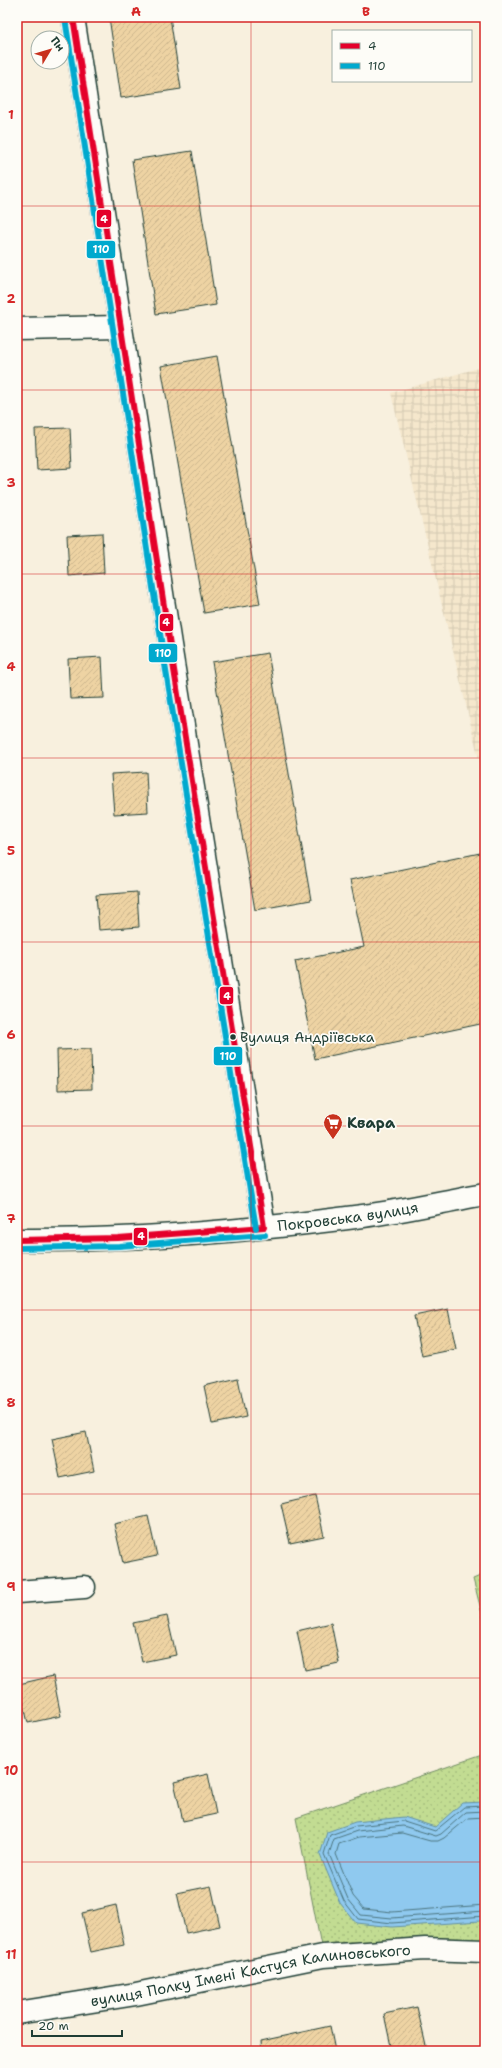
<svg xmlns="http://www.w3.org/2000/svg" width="502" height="2068" font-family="'Shantell Sans',sans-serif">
	<defs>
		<pattern id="industrial-grid" width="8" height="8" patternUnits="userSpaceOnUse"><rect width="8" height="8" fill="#f5e7cc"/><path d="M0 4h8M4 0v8" fill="none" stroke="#d2c7b0"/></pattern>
		<pattern id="grass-dots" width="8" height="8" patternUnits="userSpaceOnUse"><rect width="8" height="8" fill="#c2dc92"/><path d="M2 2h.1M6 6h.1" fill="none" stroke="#a6be7e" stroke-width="1.8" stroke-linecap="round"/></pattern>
		<pattern id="building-hatch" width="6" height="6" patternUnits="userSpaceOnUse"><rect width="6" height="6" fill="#eed3a3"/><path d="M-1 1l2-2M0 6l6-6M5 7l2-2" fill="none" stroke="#ccb68d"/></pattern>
	</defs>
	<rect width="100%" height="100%" fill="#f8f0de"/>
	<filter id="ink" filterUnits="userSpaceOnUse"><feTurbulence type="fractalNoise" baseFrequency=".025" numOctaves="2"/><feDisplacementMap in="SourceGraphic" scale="8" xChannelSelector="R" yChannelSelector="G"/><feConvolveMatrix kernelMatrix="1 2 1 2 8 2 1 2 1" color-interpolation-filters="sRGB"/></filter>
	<g filter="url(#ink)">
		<path fill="url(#industrial-grid)" d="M 480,175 L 485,175 L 485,227 Z
			M 485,366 L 485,784 L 391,393 Z"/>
		<path fill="url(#grass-dots)" stroke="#708c63" d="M 485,1574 L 485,1625 L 473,1579 Z
			M 485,1754 L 485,1951 L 323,1956 L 296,1818 Z"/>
		<path fill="#8fc9ef" stroke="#6291a4" d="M 485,1802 L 485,1919 L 480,1921 L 392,1927 L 356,1923 L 340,1903 L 320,1855 L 327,1832 L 355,1822 L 404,1817 L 435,1827 L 462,1803 Z"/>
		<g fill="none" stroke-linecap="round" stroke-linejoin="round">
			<path stroke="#4c757f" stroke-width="1" d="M 485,1806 L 464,1807 L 435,1831 L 404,1821 L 356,1826 L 330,1835 L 324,1854 L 344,1901 L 358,1919 L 392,1923 L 485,1916
				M 485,1811 L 466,1812 L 441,1834 L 436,1836 L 403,1826 L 357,1831 L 334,1839 L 329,1854 L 348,1899 L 361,1915 L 392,1918 L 485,1911
				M 485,1817 L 468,1818 L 444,1838 L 438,1841 L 430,1841 L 402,1833 L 359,1837 L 339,1844 L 336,1854 L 353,1896 L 364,1909 L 392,1912 L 485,1905"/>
		</g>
		<path fill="url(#building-hatch)" stroke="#1f3d34" d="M 109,17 L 170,17 L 181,89 L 121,98 Z
			M 192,151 L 216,305 L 156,314 L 132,160 Z
			M 217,356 L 260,604 L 204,613 L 161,366 Z
			M 70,428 L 72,468 L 37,470 L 35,429 Z
			M 102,533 L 104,573 L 69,576 L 67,535 Z
			M 268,653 L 311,900 L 255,910 L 212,662 Z
			M 102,657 L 104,698 L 70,699 L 68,659 Z
			M 146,772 L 148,812 L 114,814 L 111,774 Z
			M 485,852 L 485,1023 L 315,1059 L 295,961 L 364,947 L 350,880 Z
			M 137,892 L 139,927 L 99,930 L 96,895 Z
			M 91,1049 L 92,1089 L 58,1090 L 57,1050 Z
			M 448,1309 L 456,1349 L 422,1356 L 414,1316 Z
			M 238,1378 L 246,1417 L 212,1424 L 204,1386 Z
			M 86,1432 L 94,1471 L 60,1478 L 52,1439 Z
			M 315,1496 L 324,1536 L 290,1543 L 281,1504 Z
			M 148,1516 L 157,1556 L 123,1563 L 114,1524 Z
			M 167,1616 L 176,1655 L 142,1662 L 133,1623 Z
			M 331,1623 L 339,1663 L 305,1670 L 297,1631 Z
			M 53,1676 L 61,1716 L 28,1723 L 19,1684 Z
			M 208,1774 L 216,1814 L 183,1821 L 174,1782 Z
			M 211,1886 L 220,1926 L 186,1933 L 177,1893 Z
			M 116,1905 L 124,1945 L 91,1952 L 82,1913 Z
			M 417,2007 L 426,2046 L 403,2051 L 392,2051 L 384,2014 Z
			M 330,2026 L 335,2051 L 262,2051 L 261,2041 Z"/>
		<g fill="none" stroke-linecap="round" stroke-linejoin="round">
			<defs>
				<g id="minor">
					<path d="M 17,329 L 120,327"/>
					<path d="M 17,1592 L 84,1587"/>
					<path id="s1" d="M 17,2013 L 136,1994 L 323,1956 L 425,1949 L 485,1951"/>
				</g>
				<path id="tertiary" d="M 73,17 L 170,645 L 264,1227"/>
				<g id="trunk">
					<path id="s2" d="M 17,1240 C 132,1241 249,1231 363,1216 C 404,1211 445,1201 485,1194"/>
				</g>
			</defs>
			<use href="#minor" stroke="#1f3d34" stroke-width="25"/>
			<use href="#tertiary" stroke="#1f3d34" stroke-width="25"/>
			<use href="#trunk" stroke="#1f3d34" stroke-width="25"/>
			<use href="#minor" stroke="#fdfcf7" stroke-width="22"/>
			<use href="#tertiary" stroke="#fdfcf7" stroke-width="22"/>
			<use href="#trunk" stroke="#fdfcf7" stroke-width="22"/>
			<defs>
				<path id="bus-1" d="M 73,17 L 170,645 L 264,1227
					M 17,1240 L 118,1238 L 264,1227"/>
				<path id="bus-2" d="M 65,18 L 162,646 L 256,1228
					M 17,1248 L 119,1246 L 265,1235"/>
			</defs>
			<use href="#bus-1" stroke="#fdfcf7" stroke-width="9"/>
			<use href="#bus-2" stroke="#fdfcf7" stroke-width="9"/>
			<use href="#bus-1" stroke="#e4002b" stroke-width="6"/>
			<use href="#bus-2" stroke="#00a9ce" stroke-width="6"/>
		</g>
	</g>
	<path fill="none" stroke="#d62828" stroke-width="1" stroke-opacity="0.55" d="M 251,17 L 251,2051M 17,206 L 485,206M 17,390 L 485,390M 17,574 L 485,574M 17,758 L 485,758M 17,942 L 485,942M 17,1126 L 485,1126M 17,1310 L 485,1310M 17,1494 L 485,1494M 17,1678 L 485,1678M 17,1862 L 485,1862"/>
	<defs>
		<symbol id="supermarket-pin" viewBox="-11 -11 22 30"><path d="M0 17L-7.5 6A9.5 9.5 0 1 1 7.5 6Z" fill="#c8321e" stroke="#fdfcf7"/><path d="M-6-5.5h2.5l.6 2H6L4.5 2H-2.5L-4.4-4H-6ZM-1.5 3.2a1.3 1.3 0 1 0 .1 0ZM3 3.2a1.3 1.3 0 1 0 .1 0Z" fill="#fff"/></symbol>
	</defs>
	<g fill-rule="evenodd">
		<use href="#supermarket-pin" x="322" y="1112" width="22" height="30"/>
	</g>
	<circle fill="#1f3d34" stroke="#fdfcf7" stroke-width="1.5" cx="233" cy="1037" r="3.5"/>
	<g text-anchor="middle" stroke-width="3.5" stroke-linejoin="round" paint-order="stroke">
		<g font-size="14" fill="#1f3d34" stroke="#fdfcf7" text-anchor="start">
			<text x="240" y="1042">Вулиця Андріївська</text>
		</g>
		<g font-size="15" font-weight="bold" fill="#1f3d34" stroke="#fdfcf7" text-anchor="start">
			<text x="347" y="1128">Квара</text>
		</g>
		<g font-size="15" fill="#1f3d34" stroke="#fdfcf7">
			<text dy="5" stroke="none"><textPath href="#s2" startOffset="332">Покровська вулиця</textPath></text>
			<text dy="5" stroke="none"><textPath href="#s1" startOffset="237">вулиця Полку Імені Кастуся Калиновського</textPath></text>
		</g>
	</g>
	<g stroke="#fdfcf7" stroke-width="1.5">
		<rect x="96" y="209" width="16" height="19" rx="4" fill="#e4002b"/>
		<rect x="86" y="240" width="30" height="19" rx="4" fill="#00a9ce"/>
		<rect x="159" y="613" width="15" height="19" rx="4" fill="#e4002b"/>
		<rect x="148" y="643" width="30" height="20" rx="4" fill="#00a9ce"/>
		<rect x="219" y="986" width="15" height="19" rx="4" fill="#e4002b"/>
		<rect x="213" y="1046" width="30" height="20" rx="4" fill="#00a9ce"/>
		<rect x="133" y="1227" width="15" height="19" rx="4" fill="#e4002b"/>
	</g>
	<g font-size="11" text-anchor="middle" font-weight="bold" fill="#fff">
		<text x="104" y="223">4</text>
		<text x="101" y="253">110</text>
		<text x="166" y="626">4</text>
		<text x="163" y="657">110</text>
		<text x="227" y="1000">4</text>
		<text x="228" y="1060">110</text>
		<text x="141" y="1240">4</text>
	</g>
	<rect width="502" height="2068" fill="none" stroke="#fdfcf7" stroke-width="44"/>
	<rect x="332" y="30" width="140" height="52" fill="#fdfcf7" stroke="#a4b0a9"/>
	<rect x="340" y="43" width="20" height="6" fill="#e4002b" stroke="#a4b0a9"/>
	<text x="368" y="50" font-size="12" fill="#1f3d34">4</text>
	<rect x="340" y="63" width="20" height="6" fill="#00a9ce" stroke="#a4b0a9"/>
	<text x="368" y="70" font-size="12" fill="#1f3d34">110</text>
	<g transform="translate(50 50) rotate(52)"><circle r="19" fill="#fdfcf7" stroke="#a4b0a9"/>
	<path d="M0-3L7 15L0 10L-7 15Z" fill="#c8321e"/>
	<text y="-6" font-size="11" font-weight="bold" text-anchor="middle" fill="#1f3d34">Пн</text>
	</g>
	<path d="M32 2030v6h90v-6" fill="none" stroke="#1f3d34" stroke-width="2"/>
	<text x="38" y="2030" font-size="12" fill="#1f3d34" stroke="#fdfcf7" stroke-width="3" paint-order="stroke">20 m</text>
	<rect x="22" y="22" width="458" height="2024" fill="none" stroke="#d62828" stroke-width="1.5"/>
	<g font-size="13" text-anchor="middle" font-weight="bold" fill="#d62828">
		<text x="136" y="16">A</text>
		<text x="366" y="16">B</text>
		<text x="11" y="119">1</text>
		<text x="11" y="303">2</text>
		<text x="11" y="487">3</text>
		<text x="11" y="671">4</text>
		<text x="11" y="855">5</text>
		<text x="11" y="1039">6</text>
		<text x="11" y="1223">7</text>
		<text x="11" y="1407">8</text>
		<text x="11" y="1591">9</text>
		<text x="11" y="1775">10</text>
		<text x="11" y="1959">11</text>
	</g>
</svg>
